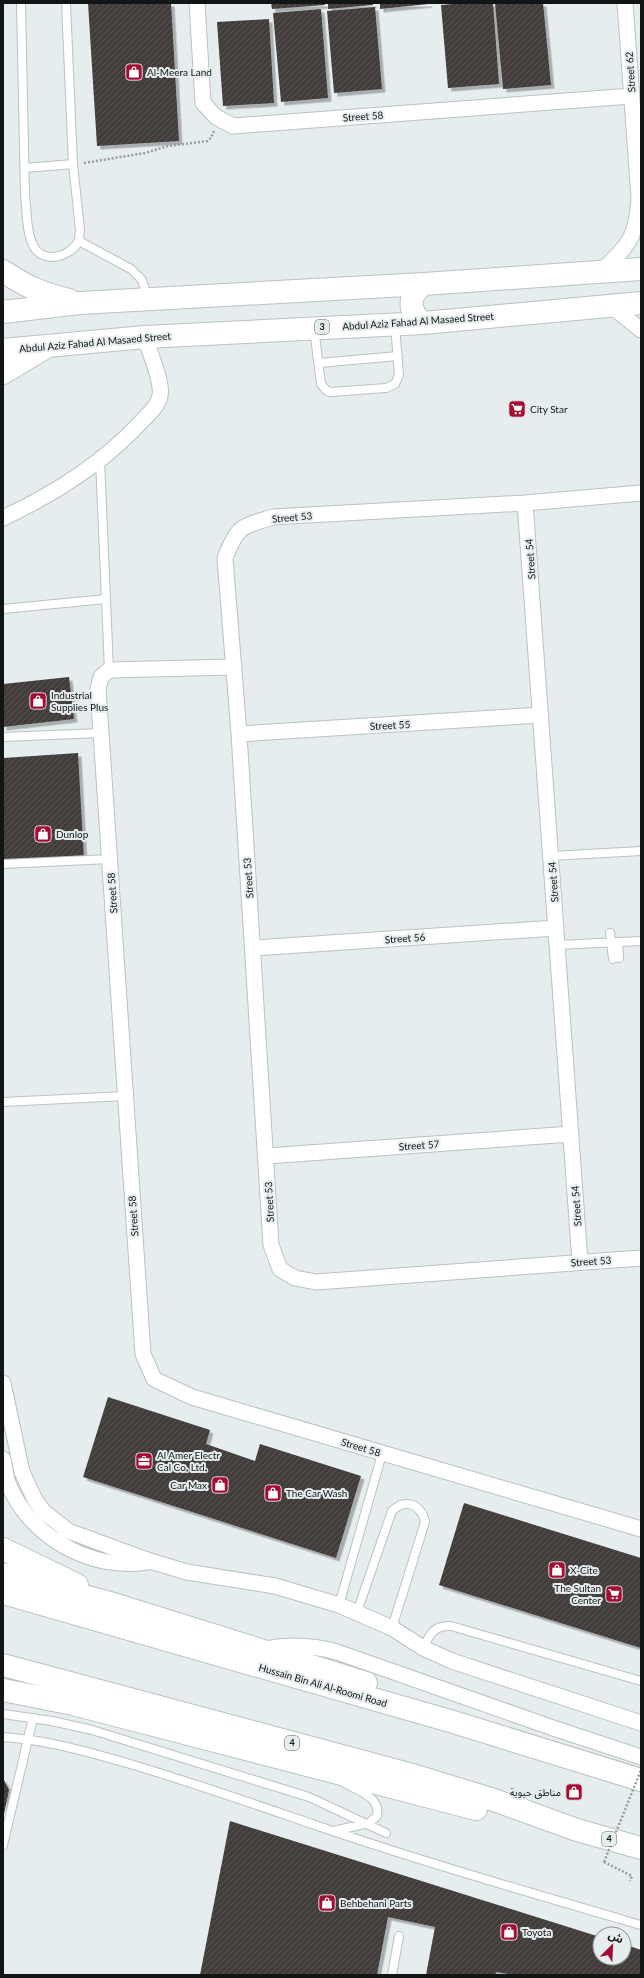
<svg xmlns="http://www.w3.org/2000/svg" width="644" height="1978" font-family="Lato,'Noto Sans Arabic',sans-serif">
	<defs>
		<pattern id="building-hatch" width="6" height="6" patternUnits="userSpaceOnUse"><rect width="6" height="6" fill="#423c3b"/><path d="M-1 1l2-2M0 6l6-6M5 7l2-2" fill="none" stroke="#5a5554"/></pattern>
		<filter id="shadow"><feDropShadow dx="3.5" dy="3.5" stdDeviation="0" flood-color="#0004"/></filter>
	</defs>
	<rect width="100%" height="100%" fill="#e5edee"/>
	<path fill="url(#building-hatch)" filter="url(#shadow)" d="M 88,3 L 171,3 L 179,141 L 97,146 Z
		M 271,3 L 324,3 L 325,5 L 272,9 Z
		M 328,3 L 373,3 L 373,5 L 328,9 Z
		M 380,3 L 429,3 L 429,4 L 380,9 Z
		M 464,3 L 493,3 L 499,84 L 448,88 L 441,5 Z
		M 495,3 L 543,3 L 551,85 L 503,89 Z
		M 375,7 L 382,89 L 334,93 L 327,11 Z
		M 321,9 L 328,98 L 281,102 L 273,13 Z
		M 269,19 L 274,103 L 223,106 L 217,22 Z
		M 69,677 L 74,719 L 3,727 L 3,684 Z
		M 78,753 L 84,859 L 3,861 L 3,758 Z
		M 108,1397 L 210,1430 L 206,1444 L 255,1461 L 260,1444 L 361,1476 L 336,1558 L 83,1477 Z
		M 464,1503 L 641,1558 L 641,1648 L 439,1585 Z
		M 3,1778 L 9,1790 L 4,1814 L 3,1814 Z
		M 230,1821 L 600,1937 L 600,1958 L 624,1958 L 624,1944 L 641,1950 L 641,1975 L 514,1975 L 496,1972 L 495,1975 L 426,1975 L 435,1927 L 388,1917 L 377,1975 L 200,1975 Z"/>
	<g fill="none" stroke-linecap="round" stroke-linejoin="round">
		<defs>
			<path id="service" d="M 21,3 L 25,195 C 27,212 26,232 34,247 C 44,264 70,257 78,242 C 80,239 79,234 80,230 L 73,164 L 66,3
				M 25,168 L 73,164
				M 79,241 L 131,269 L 142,280 L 148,299
				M 314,328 L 321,384 L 327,391 L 331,392 L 386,388 L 395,384 L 399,375 L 395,325
				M 319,363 L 398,356
				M 100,460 L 109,670
				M 3,609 L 106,599
				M 3,737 L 101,733
				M 551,856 L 641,851
				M 3,864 L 110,859
				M 610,933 L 613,959
				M 618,942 L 619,958
				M 557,945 L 641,941
				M 3,1102 L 125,1096
				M 339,1605 L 382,1454
				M 357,1612 L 392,1511 C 405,1498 421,1504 425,1522 L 392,1628
				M 423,1648 C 430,1634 434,1625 451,1626 L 641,1681
				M 3,1714 L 52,1721 L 92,1730 L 309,1797 L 386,1833
				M 3,1737 C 47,1740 89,1752 130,1764 C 191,1782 251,1803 312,1824 C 420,1861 531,1893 641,1925
				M 333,1831 L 369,1823 L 377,1816 C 381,1797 358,1791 345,1783
				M 3,1845 L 33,1718
				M 392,1975 L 399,1936"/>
			<path id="minor" d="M 197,3 L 203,103 L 216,117 L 233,126 L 632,96
				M 600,272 C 629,245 636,239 639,198 L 625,3
				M 610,305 L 641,330
				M 641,493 L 525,503 L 273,517 C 241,527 238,525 225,558 L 239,734 L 271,1245 L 280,1269 L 295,1278 L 316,1282 L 641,1258
				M 525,503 L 580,1262
				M 3,518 C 54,494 101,465 140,423 C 147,415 158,407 160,396 C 163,381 149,352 145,337
				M 234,667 L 109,670 L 101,677 L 98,689 L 143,1354 L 154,1379 L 192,1397 L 641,1529
				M 239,734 L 541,715
				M 253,948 L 556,928
				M 267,1156 L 571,1134
				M 3,1383 L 22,1472 L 35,1500 L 44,1512 L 68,1531 L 150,1561 L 187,1572 L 275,1586 L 339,1605 L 392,1628 L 423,1648 L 452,1661 L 641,1723
				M 3,1459 C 5,1467 5,1475 8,1483 C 29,1536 90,1571 146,1562
				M 265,1649 C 290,1644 312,1645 337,1652 L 556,1729 L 641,1757"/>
			<path id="primary" d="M 3,271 C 25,286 43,294 69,300
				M 3,312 L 80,303 L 424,284 L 641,269
				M 423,323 C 407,310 408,296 424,284
				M 3,350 L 145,337 L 423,323 L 641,303
				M 3,373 L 43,349"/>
			<path id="trunk" d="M 3,1549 L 77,1585
				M 3,1574 L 110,1603 L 366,1683
				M 3,1593 L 450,1721 L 641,1780
				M 3,1665 L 409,1774 L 494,1800 L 577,1830 L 641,1848
				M 3,1690 L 73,1704 L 476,1809"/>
		</defs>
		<use href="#service" stroke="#bac2c3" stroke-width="10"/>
		<use href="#minor" stroke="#bac2c3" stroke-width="17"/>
		<use href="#primary" stroke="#bac2c3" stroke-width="24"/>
		<use href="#trunk" stroke="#bac2c3" stroke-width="24"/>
		<path stroke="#979d9e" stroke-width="2.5" stroke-dasharray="2 2" stroke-linecap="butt" d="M 84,163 L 145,153 L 168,146 L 207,141 L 211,138 L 214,131
			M 604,1862 L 632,1876 L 630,1881"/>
		<use href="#service" stroke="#fff" stroke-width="8"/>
		<use href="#minor" stroke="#fff" stroke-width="15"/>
		<use href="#primary" stroke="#fff" stroke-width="22"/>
		<use href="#trunk" stroke="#fff" stroke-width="22"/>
		<path stroke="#979d9e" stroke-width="2.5" stroke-dasharray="2 2" stroke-linecap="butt" d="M 604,1862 L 641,1770"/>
	</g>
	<defs>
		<symbol id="shop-square" viewBox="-11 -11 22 22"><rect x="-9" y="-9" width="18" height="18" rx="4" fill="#a60c31" stroke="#e5edee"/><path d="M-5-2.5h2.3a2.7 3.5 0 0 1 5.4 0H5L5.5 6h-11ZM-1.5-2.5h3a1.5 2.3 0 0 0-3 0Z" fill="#fff"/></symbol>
		<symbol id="supermarket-square" viewBox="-11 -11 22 22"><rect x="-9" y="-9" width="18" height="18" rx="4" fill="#a60c31" stroke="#e5edee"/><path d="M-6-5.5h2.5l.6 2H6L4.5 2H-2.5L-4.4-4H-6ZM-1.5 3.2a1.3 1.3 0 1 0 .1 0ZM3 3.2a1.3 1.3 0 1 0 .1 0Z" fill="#fff"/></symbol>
		<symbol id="office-square" viewBox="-11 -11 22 22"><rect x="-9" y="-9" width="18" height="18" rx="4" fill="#a60c31" stroke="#e5edee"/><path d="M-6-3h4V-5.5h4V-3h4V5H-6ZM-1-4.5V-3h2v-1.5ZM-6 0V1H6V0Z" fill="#fff"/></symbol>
	</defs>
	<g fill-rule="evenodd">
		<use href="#shop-square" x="124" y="62" width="20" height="20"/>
		<use href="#supermarket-square" x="507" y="399" width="20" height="20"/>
		<use href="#shop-square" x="28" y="691" width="20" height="20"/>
		<use href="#shop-square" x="33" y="824" width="20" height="20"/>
		<use href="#office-square" x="134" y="1451" width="20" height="20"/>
		<use href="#shop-square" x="210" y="1475" width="20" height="20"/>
		<use href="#shop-square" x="263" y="1483" width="20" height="20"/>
		<use href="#shop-square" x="547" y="1560" width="20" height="20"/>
		<use href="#supermarket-square" x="604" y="1584" width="20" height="20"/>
		<use href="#shop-square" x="564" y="1782" width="20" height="20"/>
		<use href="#shop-square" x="317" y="1893" width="20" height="20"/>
		<use href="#shop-square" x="499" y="1922" width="20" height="20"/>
	</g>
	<g text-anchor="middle" stroke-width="4" stroke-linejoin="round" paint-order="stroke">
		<g fill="#e5edee" stroke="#515656" stroke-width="1">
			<rect x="315" y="320" width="14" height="14" rx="3"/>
			<rect x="285" y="1736" width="14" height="14" rx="3"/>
			<rect x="602" y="1832" width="14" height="14" rx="3"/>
		</g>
		<g font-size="9" font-weight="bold" fill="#121515">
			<text x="322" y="330">3</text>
			<text x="292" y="1746">4</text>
			<text x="609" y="1842">4</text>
		</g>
		<g font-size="10" fill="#121515" stroke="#e5edee" text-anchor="start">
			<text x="147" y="76">Al-Meera Land</text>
			<text x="530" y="413">City Star</text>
			<text x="51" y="699">Industrial<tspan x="51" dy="12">Supplies Plus</tspan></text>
			<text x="56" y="838">Dunlop</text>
			<text x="157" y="1459">Al Amer Electr<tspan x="157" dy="12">Cal Co. Ltd.</tspan></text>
			<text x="207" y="1489" text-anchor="end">Car Max</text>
			<text x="286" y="1497">The Car Wash</text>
			<text x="570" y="1574">X-Cite</text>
			<text x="601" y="1592" text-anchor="end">The Sultan<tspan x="601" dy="12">Center</tspan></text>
			<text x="561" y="1796" text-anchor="end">مناطق حيوية</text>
			<text x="340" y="1907">Behbehani Parts</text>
			<text x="522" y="1936">Toyota</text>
		</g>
		<g font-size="10" fill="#121515" stroke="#e5edee">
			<text transform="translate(630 72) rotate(-94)" y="4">Street 62</text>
			<text transform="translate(363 116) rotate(-4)" y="4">Street 58</text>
			<text transform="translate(418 321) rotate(-4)" y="4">Abdul Aziz Fahad Al Masaed Street</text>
			<text transform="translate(95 342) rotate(-5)" y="4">Abdul Aziz Fahad Al Masaed Street</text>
			<text transform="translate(292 517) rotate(-5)" y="4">Street 53</text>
			<text transform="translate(530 559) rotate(-94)" y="4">Street 54</text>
			<text transform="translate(390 725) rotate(-3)" y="4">Street 55</text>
			<text transform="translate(248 878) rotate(-94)" y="4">Street 53</text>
			<text transform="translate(553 882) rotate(-94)" y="4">Street 54</text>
			<text transform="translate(112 893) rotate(-94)" y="4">Street 58</text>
			<text transform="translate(405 938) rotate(-4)" y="4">Street 56</text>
			<text transform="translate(419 1145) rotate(-4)" y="4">Street 57</text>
			<text transform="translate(269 1202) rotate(-93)" y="4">Street 53</text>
			<text transform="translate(576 1206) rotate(-94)" y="4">Street 54</text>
			<text transform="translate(133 1216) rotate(-94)" y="4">Street 58</text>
			<text transform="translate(591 1261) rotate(-4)" y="4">Street 53</text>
			<text transform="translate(361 1447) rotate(17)" y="4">Street 58</text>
			<text transform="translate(323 1685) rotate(16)" y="4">Hussain Bin Ali Al-Roomi Road</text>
		</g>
	</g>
	<rect width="644" height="1978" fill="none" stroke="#121515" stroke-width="8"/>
	<g transform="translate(612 1946) rotate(24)"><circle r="19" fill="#e5edee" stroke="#919797"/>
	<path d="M0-3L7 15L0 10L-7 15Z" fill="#a60c31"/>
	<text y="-6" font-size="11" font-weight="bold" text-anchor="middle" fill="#121515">ش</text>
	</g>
</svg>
